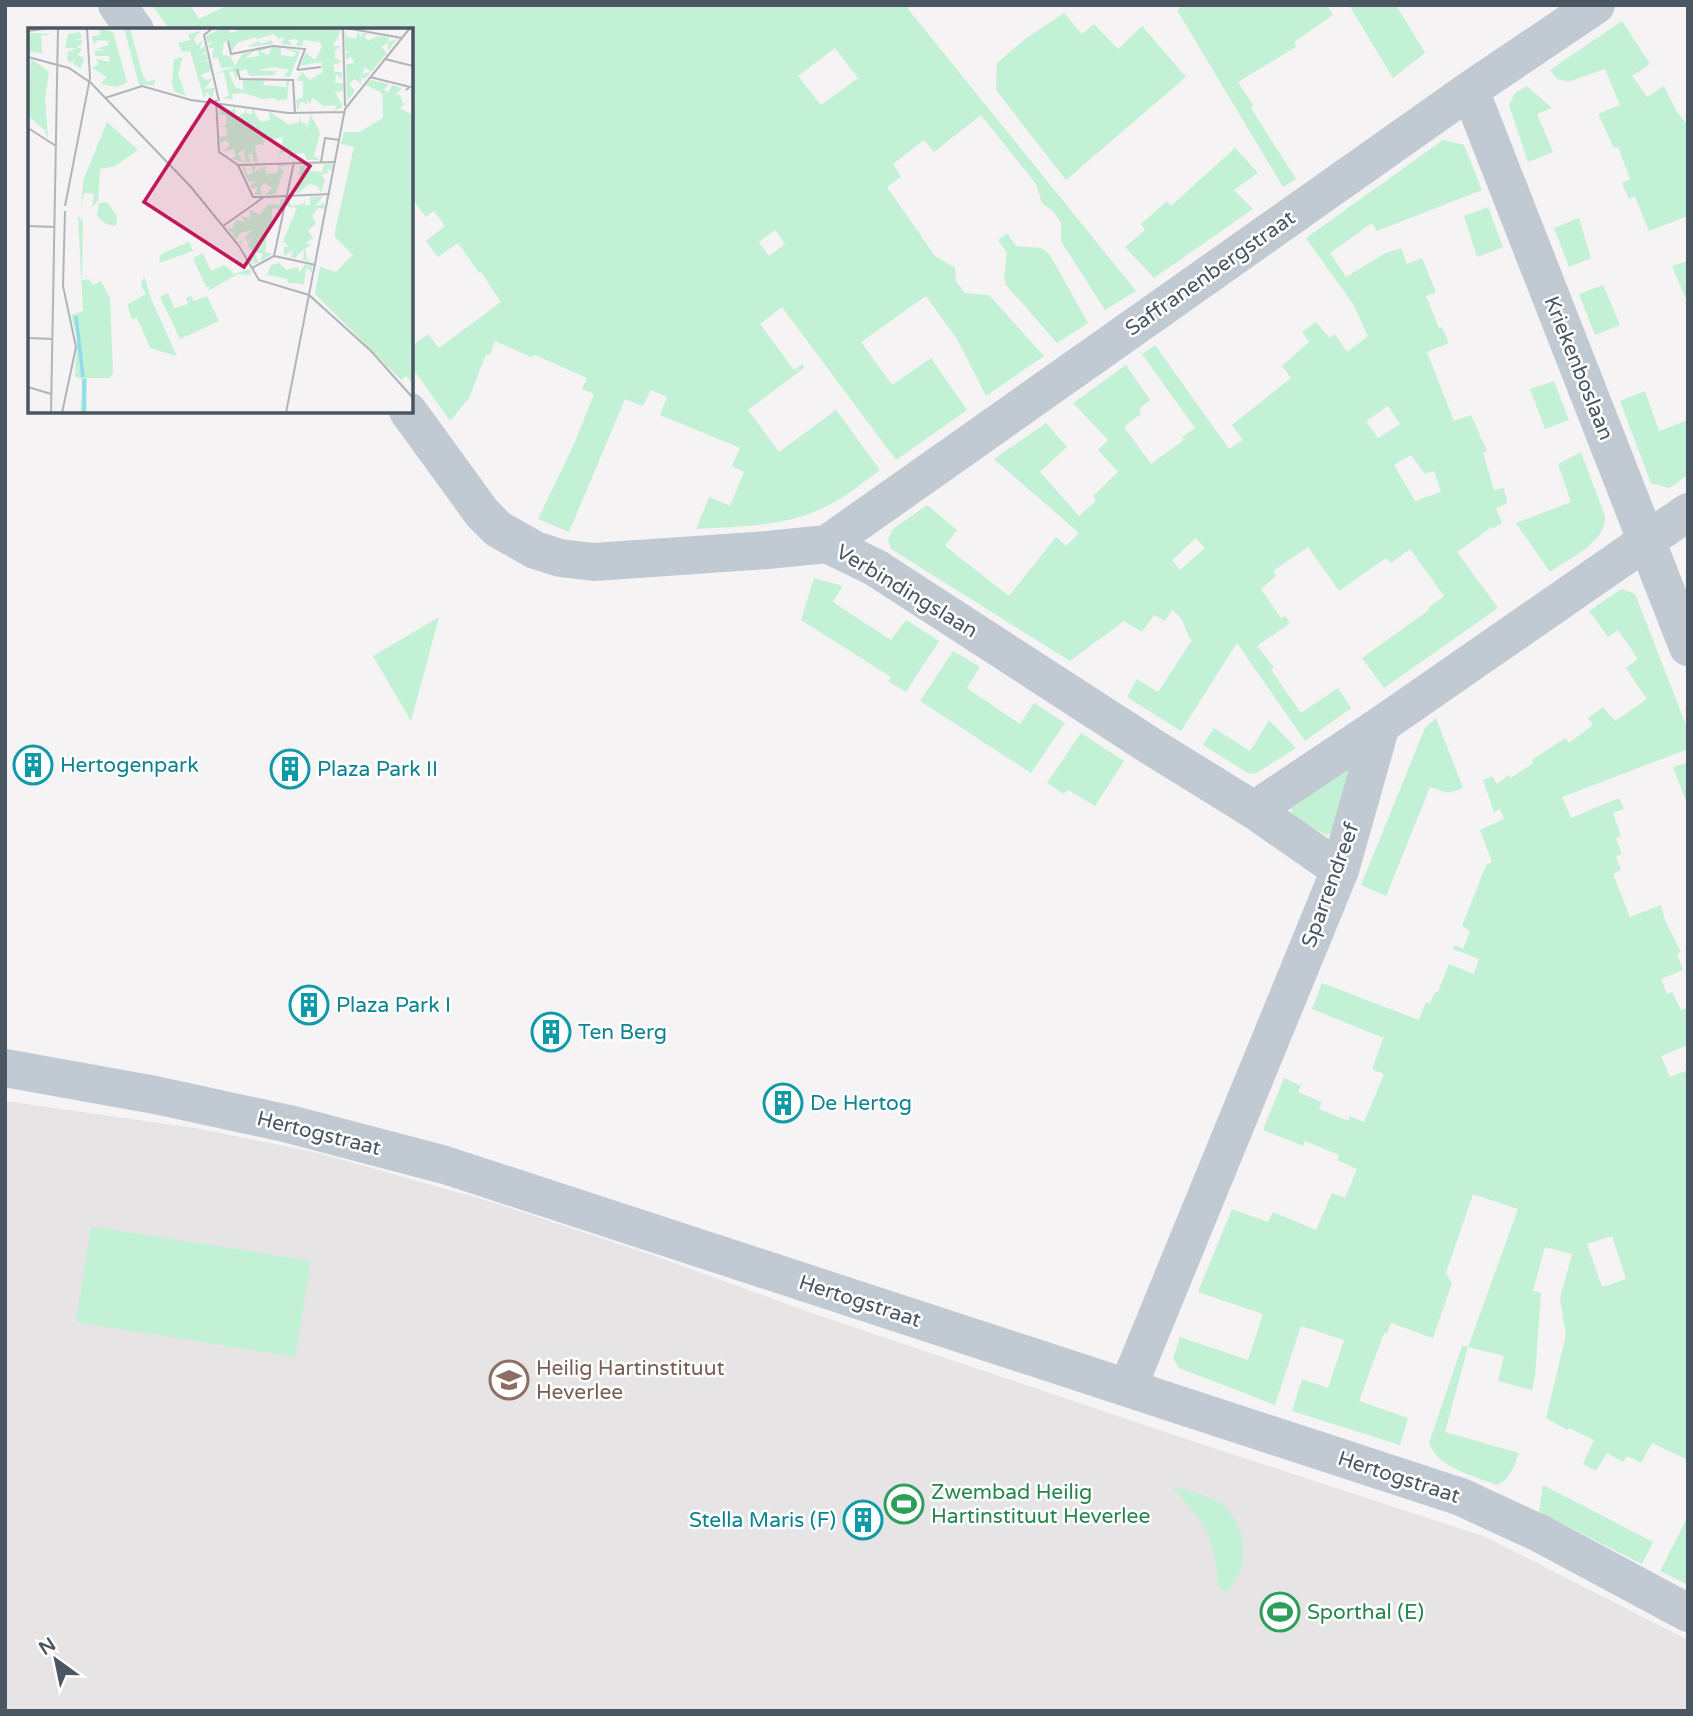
<svg xmlns="http://www.w3.org/2000/svg" width="1693" height="1716" font-family="'Varela Round',sans-serif">
	<rect width="100%" height="100%" fill="#f5f3f3"/>
	<path fill="#e6e4e5" d="M 5,1101 L 201,1129 L 318,1153 L 495,1203 L 658,1257 L 806,1311 L 1198,1443 L 1486,1537 L 1688,1640 L 1688,1711 L 5,1711 Z"/>
	<path fill="#c3f1d5" fill-rule="evenodd" d="M 152,5 L 190,5 L 199,19 L 228,5 L 911,5 L 908,9 L 1136,291 L 1105,310 L 1061,241 L 1061,223 L 1053,211 L 1042,203 L 1036,184 L 981,115 L 934,152 L 924,140 L 893,164 L 901,177 L 887,187 L 935,256 L 955,268 L 956,281 L 965,293 L 989,295 L 1044,356 L 986,396 L 957,339 L 926,296 L 861,342 L 892,385 L 931,358 L 967,410 L 896,460 L 782,307 L 760,324 L 794,370 L 803,364 L 804,368 L 748,410 L 779,452 L 836,410 L 880,470 C 862,483 845,498 825,507 C 786,527 739,526 696,529 L 709,497 L 730,506 L 744,472 L 732,466 L 740,448 L 660,415 L 667,397 L 651,390 L 643,406 L 625,399 L 569,532 L 538,519 L 575,442 L 594,394 L 582,389 L 587,378 L 535,355 L 531,357 L 495,341 L 490,355 L 486,354 L 469,398 L 450,421 L 411,366 L 411,347 L 428,334 L 439,348 L 501,302 L 481,272 L 479,273 L 458,243 L 438,257 L 426,241 L 445,226 L 434,211 L 426,217 L 411,197 L 411,30 L 170,30 ZM 835,48 L 858,78 L 821,105 L 798,76 ZM 775,230 L 785,244 L 769,256 L 759,242 Z
		M 1184,5 L 1327,5 L 1333,15 L 1294,42 L 1296,47 L 1238,82 L 1253,105 L 1251,108 L 1296,179 L 1283,187 L 1177,10 Z
		M 1349,5 L 1396,5 L 1425,53 L 1393,78 Z
		M 1064,13 L 1082,34 L 1094,24 L 1118,49 L 1142,26 L 1186,77 L 1066,180 L 996,90 L 997,63 L 1025,39 Z
		M 1622,21 L 1650,64 L 1632,76 L 1647,97 L 1664,86 L 1677,112 L 1688,126 L 1688,216 L 1649,231 L 1635,196 L 1629,199 L 1622,183 L 1630,179 L 1618,147 L 1614,148 L 1598,114 L 1620,105 L 1605,69 L 1568,82 L 1557,79 L 1550,70 Z
		M 1527,86 L 1552,108 L 1537,114 L 1553,152 L 1528,162 L 1509,105 L 1515,93 Z
		M 1443,140 L 1464,145 L 1482,190 L 1377,231 L 1372,223 L 1330,253 L 1346,277 L 1384,254 L 1401,248 L 1407,264 L 1422,258 L 1436,292 L 1426,296 L 1439,328 L 1442,327 L 1449,343 L 1427,352 L 1454,421 L 1471,415 L 1487,451 L 1483,453 L 1494,490 L 1503,488 L 1507,499 L 1506,504 L 1496,508 L 1502,523 L 1494,528 L 1492,527 L 1457,552 L 1498,608 L 1384,688 L 1362,658 L 1429,610 L 1428,608 L 1444,596 L 1410,549 L 1391,563 L 1386,558 L 1339,591 L 1308,547 L 1273,571 L 1276,576 L 1261,589 L 1281,618 L 1285,616 L 1290,623 L 1257,646 L 1274,667 L 1271,670 L 1301,713 L 1338,688 L 1351,708 L 1305,741 L 1237,643 L 1181,731 L 1127,697 L 1137,679 L 1158,692 L 1192,640 C 1184,632 1187,620 1172,610 L 1165,621 L 1154,615 L 1142,632 L 1124,621 L 1070,661 L 891,549 L 888,539 L 893,529 L 927,505 L 957,530 L 945,546 L 1009,596 L 1056,537 L 1066,546 L 1079,533 L 994,459 L 1046,423 L 1067,447 L 1040,472 L 1079,516 L 1096,501 L 1093,496 L 1118,472 L 1098,450 L 1108,440 L 1073,403 L 1126,365 L 1150,400 L 1139,409 L 1141,414 L 1124,427 L 1151,464 L 1184,440 L 1182,437 L 1195,428 L 1142,354 L 1155,345 L 1229,449 L 1243,440 L 1232,425 L 1291,378 L 1282,366 L 1309,342 L 1302,332 L 1316,322 L 1330,338 L 1335,334 L 1347,352 L 1368,336 L 1353,304 L 1306,238 ZM 1388,406 L 1400,424 L 1378,438 L 1366,421 ZM 1411,455 L 1425,474 L 1434,471 L 1441,492 L 1415,501 L 1394,465 ZM 1196,538 L 1205,548 L 1180,570 L 1172,560 Z
		M 1235,148 L 1258,173 L 1234,190 L 1253,209 L 1154,278 L 1125,247 L 1145,230 L 1141,224 L 1167,201 L 1171,206 Z
		M 1488,207 L 1503,247 L 1477,257 L 1464,216 Z
		M 1579,218 L 1591,258 L 1569,267 L 1554,228 Z
		M 1007,233 L 1016,246 L 1041,248 L 1050,255 L 1088,323 L 1057,343 L 1006,285 L 1004,275 L 1007,253 L 998,240 Z
		M 1688,261 L 1688,304 L 1672,266 Z
		M 1603,285 L 1620,325 L 1595,335 L 1579,294 Z
		M 1554,381 L 1569,420 L 1545,429 L 1530,389 Z
		M 1645,391 L 1659,431 L 1688,420 L 1688,475 L 1669,488 L 1651,483 L 1620,401 Z
		M 1581,452 L 1605,516 C 1606,543 1570,558 1550,572 L 1516,523 L 1571,502 L 1558,464 Z
		M 814,578 L 843,586 L 833,602 L 891,640 L 906,620 L 939,641 L 906,692 L 888,681 L 891,677 L 801,620 Z
		M 1621,589 L 1635,594 L 1688,730 L 1688,749 L 1562,797 L 1571,818 L 1619,798 L 1624,809 L 1613,813 L 1621,836 L 1616,839 L 1622,854 L 1616,856 L 1621,870 L 1613,874 L 1630,917 L 1661,905 L 1665,920 L 1681,952 L 1677,954 L 1683,970 L 1661,979 L 1667,994 L 1672,992 L 1681,1010 L 1688,1008 L 1688,1045 L 1661,1056 L 1670,1077 L 1688,1070 L 1688,1460 L 1652,1443 L 1641,1463 L 1627,1456 L 1623,1462 L 1607,1453 L 1596,1471 L 1583,1464 L 1594,1440 L 1569,1428 L 1567,1430 L 1546,1418 L 1566,1335 L 1560,1298 L 1572,1254 L 1545,1247 L 1533,1291 L 1541,1293 L 1535,1376 L 1532,1390 L 1498,1381 L 1504,1356 L 1468,1347 L 1445,1432 L 1519,1453 C 1514,1466 1511,1479 1497,1485 C 1473,1475 1439,1469 1429,1443 L 1462,1346 L 1468,1347 L 1518,1209 L 1473,1194 L 1446,1273 L 1452,1283 L 1433,1338 L 1391,1323 L 1387,1333 L 1384,1333 L 1359,1401 L 1408,1418 L 1400,1445 L 1292,1411 L 1302,1379 L 1328,1388 L 1344,1340 L 1301,1326 L 1275,1405 L 1179,1368 L 1173,1358 L 1180,1337 L 1248,1360 L 1263,1314 L 1198,1292 L 1232,1209 L 1268,1222 L 1273,1212 L 1316,1230 L 1332,1193 L 1345,1198 L 1357,1169 L 1337,1160 L 1339,1155 L 1305,1141 L 1303,1146 L 1263,1130 L 1284,1078 L 1301,1086 L 1298,1092 L 1322,1102 L 1319,1109 L 1348,1121 L 1350,1116 L 1364,1122 L 1384,1074 L 1372,1069 L 1384,1036 L 1381,1037 L 1312,1009 L 1322,983 L 1419,1020 L 1426,1002 L 1430,1003 L 1435,992 L 1438,992 L 1449,964 L 1474,974 L 1479,959 L 1453,949 L 1454,945 L 1463,949 L 1470,931 L 1462,926 L 1486,865 L 1492,862 L 1480,830 L 1504,819 L 1500,809 L 1494,812 L 1483,780 L 1492,776 L 1497,784 L 1509,775 L 1511,778 L 1533,763 L 1532,760 L 1565,738 L 1569,743 L 1593,725 L 1588,718 L 1603,707 L 1615,721 L 1647,699 L 1626,668 L 1638,659 L 1618,630 L 1608,637 L 1589,611 ZM 1612,1236 L 1626,1279 L 1602,1287 L 1587,1244 Z
		M 439,617 L 411,721 L 373,656 Z
		M 953,651 L 980,667 L 967,688 L 1020,724 L 1034,703 L 1065,723 L 1031,773 L 920,701 Z
		M 1436,718 L 1463,788 L 1448,793 L 1430,787 L 1386,896 L 1361,885 L 1425,728 Z
		M 1269,720 L 1296,748 L 1255,774 L 1248,773 L 1203,745 L 1214,728 L 1250,751 Z
		M 1081,733 L 1124,761 L 1095,806 L 1068,790 L 1064,794 L 1047,783 Z
		M 1688,762 L 1688,806 L 1673,767 Z
		M 1338,770 L 1350,770 L 1334,832 L 1326,835 L 1293,818 L 1291,808 L 1293,801 Z
		M 91,1226 L 311,1261 L 295,1357 L 76,1322 Z
		M 1543,1485 L 1653,1542 L 1642,1564 L 1539,1512 Z
		M 1176,1487 C 1188,1491 1202,1494 1213,1499 C 1239,1511 1249,1546 1240,1571 C 1237,1578 1232,1585 1228,1591 L 1226,1592 L 1218,1586 C 1214,1537 1207,1524 1174,1489 Z
		M 1688,1516 L 1688,1585 L 1660,1571 Z"/>
	<g fill="none" stroke-linecap="round" stroke-linejoin="round">
		<path stroke="#c1cad2" stroke-width="38" d="M 117,5 L 135,30
			M 1470,90 L 1688,647
			M 408,411 L 482,513 L 498,529 L 535,550 L 560,558 L 594,562 L 767,550 L 827,544 L 876,568 L 1149,745 L 1254,810 L 1381,725
			M 827,544 L 1470,90 L 1596,5
			M 1254,810 L 1340,870
			M 1128,1387 L 1340,870 L 1381,725 L 1688,512"/>
		<path stroke="#c1cad2" stroke-width="38" d="M 5,1068 L 155,1095 L 289,1124 L 445,1165 L 1461,1497 L 1541,1534 L 1688,1613"/>
	</g>
	<defs>
		<symbol id="building-ring" viewBox="-11 -11 22 22"><circle r="9.5" fill="#fff" stroke="#0f9aa8" stroke-width="1.5"/><path d="M-4-6H4V6H1V3H-1V6H-4ZM-2.5-4.3h1.7v1.8h-1.7ZM.8-4.3h1.7v1.8H.8ZM-2.5-1h1.7V.8h-1.7ZM.8-1h1.7V.8H.8Z" fill="#0f9aa8"/></symbol>
		<symbol id="school-ring" viewBox="-11 -11 22 22"><circle r="9.5" fill="#fff" stroke="#8d6e63" stroke-width="1.5"/><path d="M0-5L7-2L0 1L-7-2ZM-4 1L0 2.5L4 1V4Q0 6-4 4Z" fill="#8d6e63"/></symbol>
		<symbol id="stadium-ring" viewBox="-11 -11 22 22"><circle r="9.5" fill="#fff" stroke="#2e9e5b" stroke-width="1.5"/><path d="M0-5a6.5 5 0 1 0 0 10a6.5 5 0 1 0 0-10ZM-3.5-1.8h7v3.6h-7Z" fill="#2e9e5b"/></symbol>
	</defs>
	<g fill-rule="evenodd">
		<use href="#building-ring" x="11" y="743" width="44" height="44"/>
		<use href="#building-ring" x="268" y="747" width="44" height="44"/>
		<use href="#building-ring" x="287" y="983" width="44" height="44"/>
		<use href="#building-ring" x="529" y="1010" width="44" height="44"/>
		<use href="#building-ring" x="761" y="1081" width="44" height="44"/>
		<use href="#school-ring" x="487" y="1358" width="44" height="44"/>
		<use href="#stadium-ring" x="882" y="1482" width="44" height="44"/>
		<use href="#building-ring" x="841" y="1498" width="44" height="44"/>
		<use href="#stadium-ring" x="1258" y="1590" width="44" height="44"/>
	</g>
	<g text-anchor="middle" stroke-width="5" stroke-linejoin="round" paint-order="stroke">
		<g font-size="21" fill="#4a5661" stroke="#fff">
			<text transform="translate(1210 273) rotate(-35)" y="7">Saffranenbergstraat</text>
			<text transform="translate(1579 368) rotate(68)" y="7">Kriekenboslaan</text>
			<text transform="translate(907 591) rotate(31)" y="7">Verbindingslaan</text>
			<text transform="translate(1330 885) rotate(-70)" y="7">Sparrendreef</text>
			<text transform="translate(319 1133) rotate(14)" y="7">Hertogstraat</text>
			<text transform="translate(860 1301) rotate(18)" y="7">Hertogstraat</text>
			<text transform="translate(1399 1477) rotate(18)" y="7">Hertogstraat</text>
		</g>
		<g font-size="21" fill="#0d838f" stroke="#fff" text-anchor="start">
			<text x="60" y="772">Hertogenpark</text>
			<text x="317" y="776">Plaza Park II</text>
			<text x="336" y="1012">Plaza Park I</text>
			<text x="578" y="1039">Ten Berg</text>
			<text x="810" y="1110">De Hertog</text>
			<text x="836" y="1527" text-anchor="end">Stella Maris (F)</text>
		</g>
		<g font-size="21" fill="#785e54" stroke="#fff" text-anchor="start">
			<text x="536" y="1375">Heilig Hartinstituut<tspan x="536" dy="24">Heverlee</tspan></text>
		</g>
		<g font-size="21" fill="#27864d" stroke="#fff" text-anchor="start">
			<text x="931" y="1499">Zwembad Heilig<tspan x="931" dy="24">Hartinstituut Heverlee</tspan></text>
			<text x="1307" y="1619">Sporthal (E)</text>
		</g>
	</g>
	<g transform="translate(28 28)">
		<rect width="385" height="385" fill="#f5f3f3"/>
		<path d="M 71,0 L 85,4 L 99,54 L 89,59 L 72,56 L 79,49 L 64,40 L 71,36 L 68,31 L 82,34 L 81,28 L 67,28 L 67,23 L 81,22 L 68,21 L 80,17 L 81,13 L 70,12 L 66,16 L 64,8 L 72,7 ZM 96,0 L 102,0 L 114,45 L 119,54 L 127,52 L 126,57 L 111,57 ZM 159,0 L 161,6 L 173,3 L 166,11 L 169,17 L 175,12 L 171,22 L 177,18 L 178,23 L 171,28 L 178,25 L 180,32 L 171,34 L 181,33 L 183,43 L 172,47 L 178,52 L 185,50 L 176,61 L 187,60 L 184,70 L 179,64 L 176,70 L 162,23 L 154,24 L 150,15 L 162,12 ZM 194,0 L 202,0 L 201,5 L 210,3 L 207,0 L 313,2 L 305,18 L 313,18 L 307,22 L 307,30 L 314,34 L 305,37 L 307,44 L 314,44 L 314,51 L 308,46 L 307,55 L 315,55 L 315,63 L 307,64 L 315,79 L 306,83 L 309,77 L 296,78 L 284,70 L 282,76 L 279,72 L 279,76 L 272,74 L 270,83 L 268,72 L 275,69 L 275,53 L 269,53 L 274,44 L 282,52 L 295,44 L 293,34 L 272,38 L 278,25 L 287,32 L 294,19 L 292,14 L 276,12 L 274,18 L 266,17 L 271,14 L 268,11 L 260,12 L 264,17 L 253,16 L 257,8 L 251,11 L 245,6 L 230,11 L 232,16 L 244,12 L 245,16 L 220,19 L 230,13 L 228,9 L 209,15 L 203,24 L 201,13 L 196,14 L 194,26 L 203,29 L 207,38 L 214,26 L 229,21 L 217,30 L 231,28 L 230,21 L 243,20 L 232,23 L 240,27 L 244,19 L 253,20 L 253,27 L 265,29 L 268,25 L 255,20 L 272,23 L 262,49 L 255,48 L 261,42 L 247,39 L 229,42 L 248,43 L 247,47 L 222,48 L 218,41 L 210,44 L 208,52 L 205,43 L 201,44 L 207,59 L 215,62 L 215,52 L 235,50 L 236,57 L 259,59 L 257,54 L 261,53 L 259,71 L 248,73 L 248,70 L 234,71 L 217,65 L 204,66 L 205,72 L 194,70 L 201,68 L 196,44 L 187,45 L 208,39 L 193,40 L 190,30 L 184,30 L 186,20 L 181,20 L 180,17 L 188,14 L 180,15 L 178,8 ZM 317,2 L 319,9 L 328,11 L 330,4 L 333,10 L 334,5 L 344,7 L 336,7 L 340,13 L 350,8 L 361,9 L 360,14 L 369,11 L 360,23 L 360,15 L 353,19 L 359,25 L 343,44 L 337,39 L 334,46 L 342,44 L 337,51 L 333,49 L 333,56 L 327,51 L 321,56 L 327,63 L 319,73 L 318,36 L 327,35 L 323,29 L 318,32 L 318,25 L 323,24 L 317,23 ZM 52,4 L 54,10 L 48,12 L 54,12 L 53,17 L 48,19 L 54,21 L 50,27 L 56,30 L 53,41 L 45,36 L 47,31 L 42,35 L 39,31 L 40,24 L 48,20 L 37,20 L 40,6 ZM 0,5 L 24,6 L 13,8 L 14,18 L 21,21 L 13,18 L 15,25 L 0,24 ZM 155,29 L 150,46 L 158,68 L 147,64 L 144,55 L 146,31 ZM 3,31 L 21,44 L 17,70 L 20,112 L 17,102 L 0,88 ZM 343,52 L 361,56 L 356,62 L 360,64 L 364,57 L 374,60 L 367,67 L 372,67 L 375,76 L 381,72 L 372,80 L 385,87 L 385,355 L 378,348 L 373,352 L 287,266 L 292,239 L 308,244 L 324,227 L 331,233 L 306,208 L 326,119 L 313,116 L 316,104 L 332,104 L 355,90 L 354,65 L 338,57 ZM 194,75 L 193,81 L 205,82 L 207,76 L 208,89 L 217,85 L 217,78 L 219,86 L 224,86 L 224,79 L 232,94 L 242,92 L 241,83 L 261,97 L 271,94 L 273,87 L 273,94 L 279,96 L 277,105 L 283,87 L 292,105 L 286,128 L 292,132 L 279,132 L 276,125 L 265,126 L 261,131 L 261,123 L 252,125 L 251,133 L 255,109 L 243,112 L 240,107 L 235,108 L 238,133 L 236,117 L 231,116 L 227,118 L 230,134 L 225,134 L 225,126 L 220,126 L 223,134 L 217,134 L 216,121 L 210,126 L 216,134 L 203,131 L 208,128 L 206,121 L 194,124 L 202,117 L 198,112 L 192,115 L 192,109 L 200,107 L 198,99 L 192,99 L 198,97 L 198,87 L 191,87 ZM 79,94 L 110,122 L 87,138 L 72,141 L 70,173 L 64,179 L 66,166 L 56,165 L 53,180 L 55,153 ZM 277,136 L 278,146 L 278,142 L 294,144 L 296,136 L 305,136 L 303,143 L 299,140 L 300,145 L 293,147 L 297,152 L 293,165 L 290,158 L 281,156 L 269,166 L 267,160 L 275,151 L 271,150 L 272,138 ZM 235,137 L 232,144 L 237,137 L 238,146 L 250,145 L 250,137 L 263,137 L 251,139 L 256,143 L 247,166 L 237,167 L 244,160 L 236,155 L 232,160 L 235,167 L 226,167 L 230,159 L 224,161 L 222,157 L 228,154 L 220,153 L 214,139 L 217,138 L 219,147 L 225,145 L 223,138 L 228,138 L 226,145 ZM 295,168 L 287,178 L 296,176 L 297,181 L 290,180 L 284,188 L 288,196 L 280,202 L 285,210 L 278,215 L 284,217 L 277,220 L 279,231 L 285,234 L 275,232 L 276,221 L 267,230 L 262,229 L 266,222 L 256,228 L 256,219 L 261,219 L 255,213 L 269,180 L 258,178 L 260,170 L 263,178 L 276,176 L 276,169 L 277,177 L 282,177 L 282,169 ZM 253,170 L 256,171 L 252,189 L 252,182 L 244,180 L 244,199 L 240,200 L 237,224 L 244,226 L 232,234 L 235,225 L 227,225 L 231,234 L 227,236 L 225,230 L 225,237 L 220,230 L 226,225 L 219,216 L 226,207 L 219,214 L 217,209 L 213,213 L 215,218 L 211,214 L 225,202 L 212,205 L 209,212 L 204,206 L 210,203 L 203,205 L 199,199 L 204,201 L 208,192 L 217,194 L 213,188 L 222,190 L 222,182 L 232,187 L 240,176 L 252,177 ZM 79,174 L 89,188 L 88,198 L 78,196 L 69,188 L 71,175 ZM 50,188 L 55,193 L 54,252 L 61,251 L 65,257 L 73,253 L 82,270 L 85,345 L 82,350 L 59,350 L 59,385 L 52,385 L 55,351 L 47,349 L 49,310 L 43,287 L 55,283 ZM 161,214 L 165,223 L 131,235 L 133,226 ZM 175,225 L 183,243 L 197,237 L 206,246 L 222,241 L 223,247 L 210,246 L 180,263 L 182,258 L 178,259 L 165,230 ZM 251,235 L 259,242 L 270,239 L 272,245 L 277,236 L 284,238 L 284,244 L 278,240 L 276,256 L 260,255 L 259,251 L 239,247 L 243,237 ZM 116,248 L 124,273 L 149,328 L 122,320 L 109,290 L 104,291 L 99,277 L 118,266 L 113,258 ZM 140,265 L 146,280 L 160,276 L 158,270 L 163,268 L 166,273 L 179,268 L 191,293 L 152,311 L 132,269 Z" fill="#c3f1d5"/>
		<path fill="none" stroke="#90daee" stroke-width="3.5" d="M 48,288 L 55,349M 56,385 L 56,351"/>
		<path fill="none" stroke="#b1b4b9" stroke-width="2" d="M 185,0 L 176,7 L 191,73M 315,0 L 317,78M 318,0 L 374,10M 0,3 L 22,0M 200,13 L 203,26 L 245,18 L 277,21 L 269,42M 0,29 L 41,40 L 63,55 L 163,159 L 211,218 L 231,252 L 281,267 L 343,323 L 385,370M 357,31 L 385,38M 209,41 L 212,51 L 265,52 L 267,85M 269,42 L 293,39M 342,49 L 382,59 L 378,62M 77,70 L 114,58 L 163,72 L 260,85 L 317,84M 188,72 L 191,124 L 210,137 L 225,169 L 236,169M 0,100 L 28,118M 293,134 L 297,110 L 312,112M 210,137 L 308,134M 37,178 L 62,50 L 59,0M 0,198 L 27,199M 195,198 L 236,169 L 302,166M 246,228 L 288,237M 224,240 L 246,228 L 266,134M 0,310 L 25,311M 0,359 L 23,366M 23,385 L 30,0M 34,385 L 48,319 L 35,258 L 37,183M 258,385 L 317,81 L 382,0"/>
		<path fill="#c2185b" fill-opacity="0.15" stroke="#c2185b" stroke-width="3.5" d="M 182,72 L 282,138 L 216,239 L 116,174 Z"/>
		<rect width="385" height="385" fill="none" stroke="#4a5661" stroke-width="3.5"/>
	</g>
	<rect width="1693" height="1716" fill="none" stroke="#4a5661" stroke-width="14"/>
	<g transform="translate(56 1660) rotate(327)" stroke="#ffffff" stroke-width="5" paint-order="stroke">
	<path d="M0-5L12 26L0 18L-12 26Z" fill="#4a5661"/>
	<text y="-10" font-size="19" font-weight="bold" text-anchor="middle" fill="#4a5661">N</text>
	</g>
</svg>
